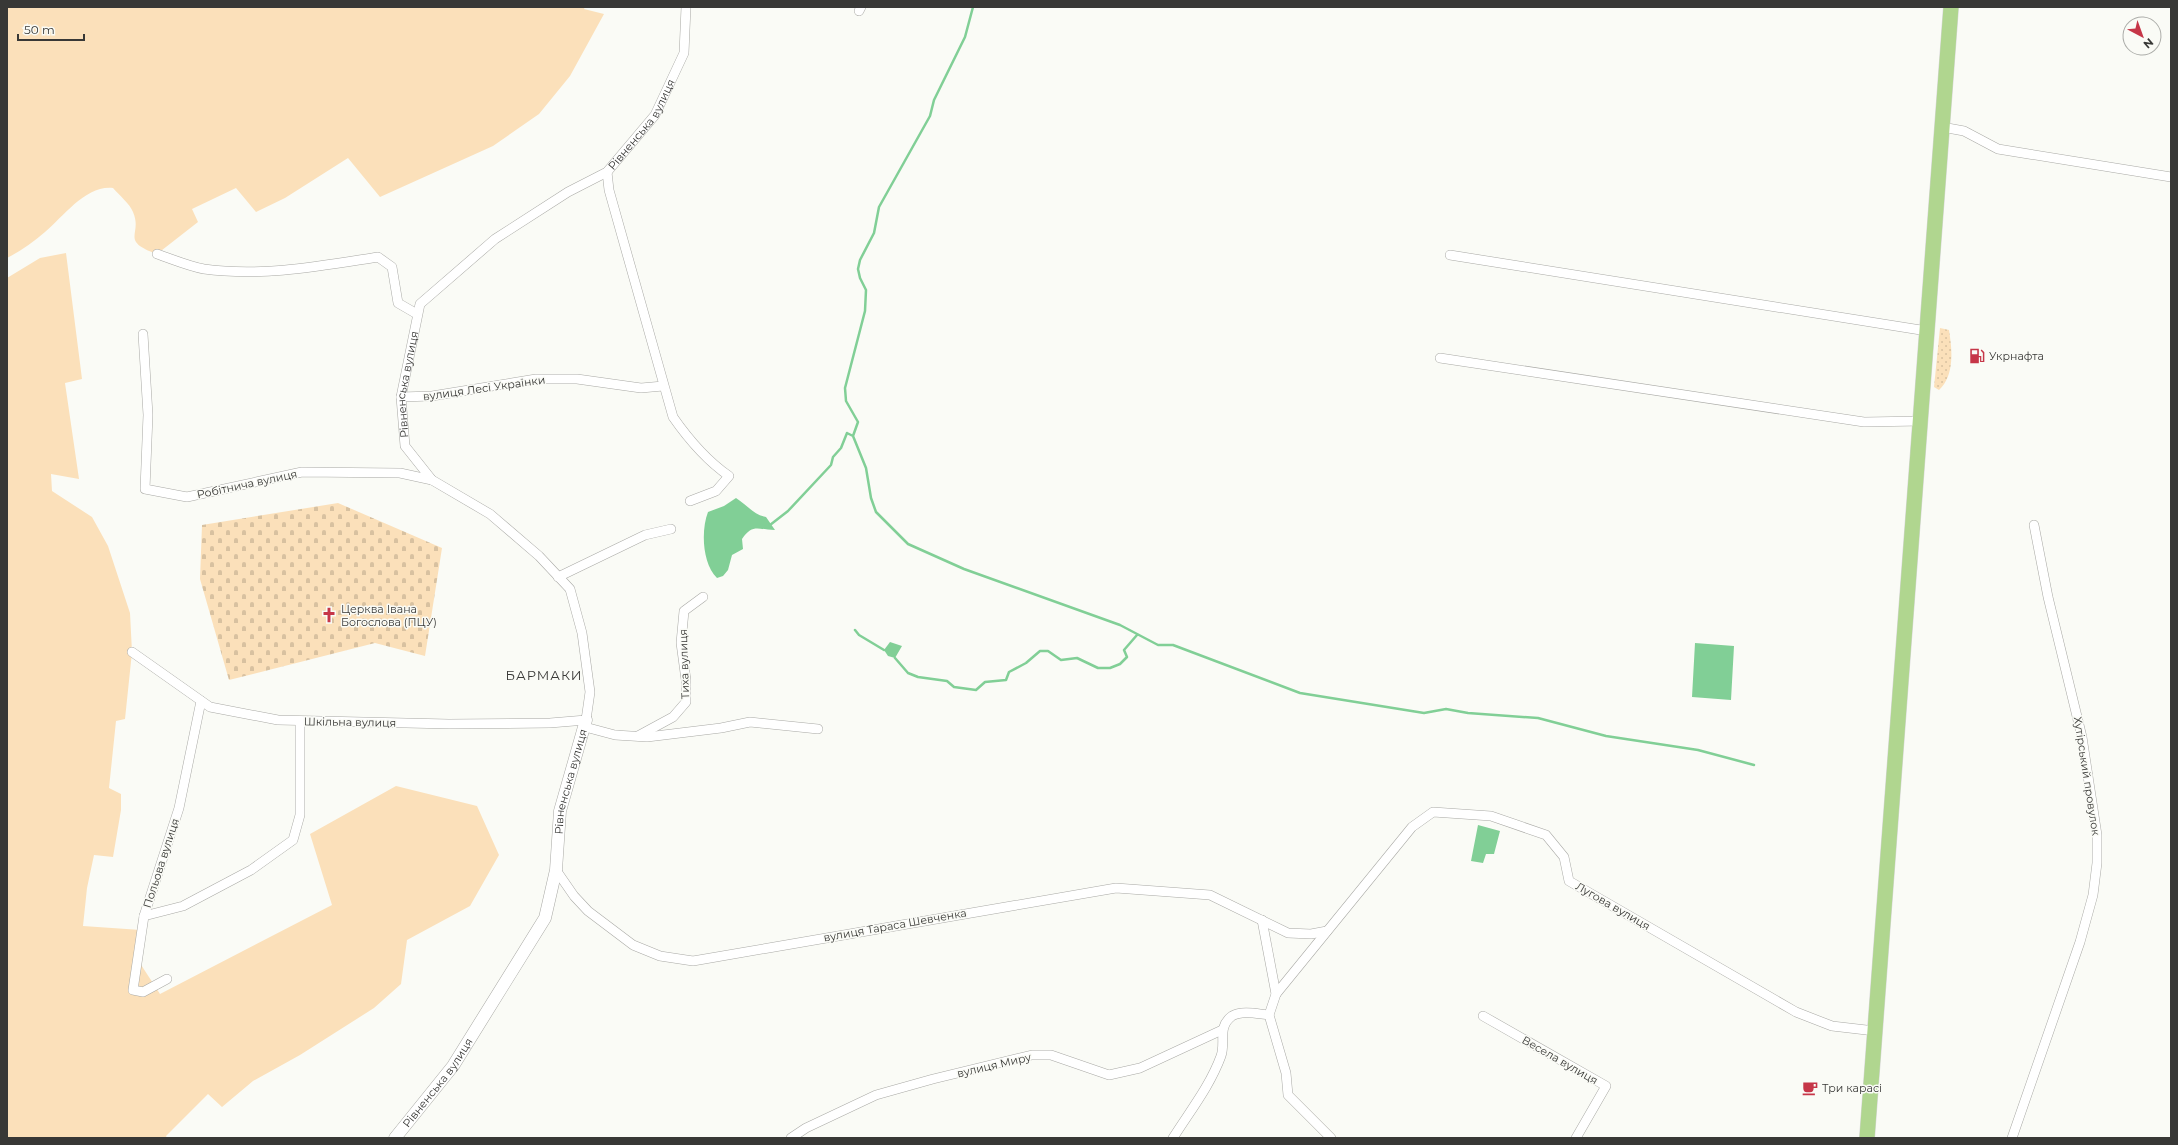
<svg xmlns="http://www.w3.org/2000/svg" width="2178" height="1145" font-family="Montserrat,sans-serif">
	<defs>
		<pattern id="grass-dots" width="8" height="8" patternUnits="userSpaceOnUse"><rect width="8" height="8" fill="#fbe0ba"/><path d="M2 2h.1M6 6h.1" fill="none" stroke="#d8c1a0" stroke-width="1.8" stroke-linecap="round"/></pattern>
		<pattern id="cemetery-stones" width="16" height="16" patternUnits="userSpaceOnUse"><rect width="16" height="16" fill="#fbe0ba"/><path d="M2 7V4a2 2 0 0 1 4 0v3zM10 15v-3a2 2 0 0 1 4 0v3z" fill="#d8c1a0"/></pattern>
	</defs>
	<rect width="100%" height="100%" fill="#fafbf6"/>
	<path fill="url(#grass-dots)" d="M 1940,328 L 1949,330 C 1952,349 1955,375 1939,390 L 1934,387 Z"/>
	<path fill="url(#cemetery-stones)" d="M 338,503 L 442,548 L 425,656 L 375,643 L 229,680 L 200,579 L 202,525 Z"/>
	<path fill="#fbe0ba" d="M 7,7 L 585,7 L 584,9 L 604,14 L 570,76 L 539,114 L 493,146 L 380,197 L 348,158 L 285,198 L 256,212 L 236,188 L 192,209 L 198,222 L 157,254 C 119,240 143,235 133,212 C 130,204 119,195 113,188 C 86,185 64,216 45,232 C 33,242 21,251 7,258 Z
		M 66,253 L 82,379 L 65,383 L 79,479 L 51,474 L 52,491 L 92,517 L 108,546 L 130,613 L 132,652 L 125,719 L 116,721 L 109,788 L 121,794 L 121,810 L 113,857 L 94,855 L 87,888 L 83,926 L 141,930 L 134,954 L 160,994 L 332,905 L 310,834 L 396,786 L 477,806 L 499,855 L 470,906 L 407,940 L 401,984 L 374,1008 L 300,1055 L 253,1081 L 222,1107 L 208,1094 L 166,1136 L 167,1138 L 7,1138 L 7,278 L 40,258 Z"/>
	<path fill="#81cf96" d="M 736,498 C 747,505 754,515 766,517 L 775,530 C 758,530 753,523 742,539 L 743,549 L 732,555 L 728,570 L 723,576 L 717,578 C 702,563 701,530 708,512 L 724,506 Z
		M 890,642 L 902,646 L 895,658 L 888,656 L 884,650 Z
		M 1695,643 L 1734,646 L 1731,700 L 1692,697 Z
		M 1478,825 L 1500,831 L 1494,854 L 1486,854 L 1483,863 L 1471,861 Z"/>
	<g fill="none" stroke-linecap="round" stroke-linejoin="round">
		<path stroke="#81cf96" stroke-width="2.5" d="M 973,7 L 965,37 L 934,100 L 930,116 L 879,207 L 874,233 L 860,260 L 858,269 L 860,278 L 866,290 L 865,311 L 845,388 L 846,401 L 858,422 L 853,436 L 866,468 L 871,498 L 876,512 L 908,544 L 964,569 L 1120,625 L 1158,645 L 1173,645 L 1300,693 L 1424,713 L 1446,709 L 1468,713 L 1538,718 L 1606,736 L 1698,750 L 1754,765
			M 770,525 L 788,511 L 831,465 L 833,457 L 841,448 L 847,433 L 853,436
			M 855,630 L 859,635 L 884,650
			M 895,658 L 908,673 L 918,677 L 947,681 L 954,687 L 976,690 L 985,682 L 1006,680 L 1009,672 L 1026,663 L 1040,651 L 1048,651 L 1061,660 L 1077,658 L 1098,668 L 1110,668 L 1120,664 L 1127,657 L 1124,650 L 1137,635"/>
		<defs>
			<g id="minor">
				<path d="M 859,11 L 861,7"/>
				<path d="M 1942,127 L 1964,131 L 1998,149 L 2171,177"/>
				<path d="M 607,172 L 609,190 L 673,417 C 689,440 706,460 729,476 L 716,491 L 690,501"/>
				<path d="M 157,254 C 172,259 188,266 204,269 C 263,277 320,266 378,257 L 392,267 L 398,303 L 417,314"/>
				<path d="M 1450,255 L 1927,331"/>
				<path d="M 143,334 L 148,415 L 145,489 L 187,497 L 302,472 L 400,473 L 432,480"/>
				<path d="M 1440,358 L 1864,422 L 1921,421"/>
				<path d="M 401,397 L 432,396 L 536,379 L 577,379 L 641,388 L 663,386"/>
				<path d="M 558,577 L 645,535 L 671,529"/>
				<path id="s1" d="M 132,652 L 210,707 L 278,720 L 449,724 L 550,723 L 586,720 L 590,692 L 582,633 L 570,589 L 539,556 L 490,514 L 432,480 L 405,446 L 401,397 L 420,304 L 495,239 L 568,192 L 607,172 L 655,115 L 684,53 L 686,7"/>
				<path d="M 585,727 L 615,735 L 647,737 L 721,728 L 750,722 L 818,729"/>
				<path d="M 638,736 L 673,717 L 686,702 L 686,680 L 681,643 L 684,611 L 703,597"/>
				<path d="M 556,870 L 574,896 L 588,911 L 633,945 L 660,956 L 693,961 L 1116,888 L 1210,895 L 1288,933 L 1311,934 L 1327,931"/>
				<path d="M 144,916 L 183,906 L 251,870 L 293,840 L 300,815 L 300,721"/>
				<path d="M 1262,920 L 1276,994 L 1269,1015 L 1286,1073 L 1288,1095 L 1331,1138"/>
				<path d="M 167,979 L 143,992 L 133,990 L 144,916 L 179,808 L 201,701"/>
				<path d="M 1276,994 L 1412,827 L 1433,812 L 1491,816 L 1546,835 L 1564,857 L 1569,881 L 1796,1012 L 1832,1026 L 1875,1031"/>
				<path d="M 1483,1016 L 1606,1086 L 1576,1138"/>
				<path d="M 791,1138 L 806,1128 L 876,1095 L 933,1079 L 1032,1055 L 1051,1055 L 1109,1075 L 1140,1068 L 1222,1030"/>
				<path d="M 1173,1138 C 1190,1111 1210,1086 1221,1056 C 1226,1042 1217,1027 1232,1016 C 1242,1010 1258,1014 1269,1015"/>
				<path d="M 2012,1138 L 2080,942 L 2093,895 L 2097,863 L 2097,835 L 2082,737 L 2048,597 L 2034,525"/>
			</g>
			<g id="tertiary">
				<path id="s2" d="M 395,1138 L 453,1066 L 545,918 L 556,870 L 560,811 L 586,720"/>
			</g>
			<path id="primary" d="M 1867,1138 L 1951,7"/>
		</defs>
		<use href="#minor" stroke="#a9a9a5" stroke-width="10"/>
		<use href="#tertiary" stroke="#a9a9a5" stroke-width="13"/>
		<use href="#primary" stroke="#d7d7d7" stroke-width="16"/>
		<use href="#minor" stroke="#fff" stroke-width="9"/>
		<use href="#tertiary" stroke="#fff" stroke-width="12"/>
		<use href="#primary" stroke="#b0d68f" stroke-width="15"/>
	</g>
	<defs>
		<symbol id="fuel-bare" viewBox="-9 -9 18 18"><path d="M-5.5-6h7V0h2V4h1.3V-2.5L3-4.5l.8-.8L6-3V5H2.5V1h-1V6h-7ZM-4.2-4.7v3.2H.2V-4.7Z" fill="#c63648" stroke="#fafbf6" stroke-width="2.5" paint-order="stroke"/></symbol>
		<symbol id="church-bare" viewBox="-9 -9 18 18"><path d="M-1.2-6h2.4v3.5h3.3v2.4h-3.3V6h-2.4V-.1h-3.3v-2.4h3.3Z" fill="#c63648" stroke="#fafbf6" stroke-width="2.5" paint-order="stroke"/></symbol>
		<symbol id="cafe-bare" viewBox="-9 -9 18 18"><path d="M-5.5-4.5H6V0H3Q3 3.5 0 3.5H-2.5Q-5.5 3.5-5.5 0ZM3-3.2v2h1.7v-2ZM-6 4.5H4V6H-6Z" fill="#c63648" stroke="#fafbf6" stroke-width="2.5" paint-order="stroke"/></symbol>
	</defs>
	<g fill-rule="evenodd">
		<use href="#fuel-bare" x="1966" y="345" width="22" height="22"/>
		<use href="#church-bare" x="318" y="604" width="22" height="22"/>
		<use href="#cafe-bare" x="1799" y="1077" width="22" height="22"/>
	</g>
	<g text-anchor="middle" stroke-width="3" stroke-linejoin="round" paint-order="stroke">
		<g font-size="11" fill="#383836" stroke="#fafbf6">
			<text dy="4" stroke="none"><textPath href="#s1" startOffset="1260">Рівненська вулиця</textPath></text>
			<text dy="4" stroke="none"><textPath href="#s1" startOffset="889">Рівненська вулиця</textPath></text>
			<text transform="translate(484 388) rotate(-8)" y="4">вулиця Лесі Українки</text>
			<text transform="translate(247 484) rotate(-12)" y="4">Робітнича вулиця</text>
			<text transform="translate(684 664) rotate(-92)" y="4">Тиха вулиця</text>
			<text transform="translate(350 722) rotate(1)" y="4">Шкільна вулиця</text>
			<text transform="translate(2087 776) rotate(81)" y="4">Хутірський провулок</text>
			<text dy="4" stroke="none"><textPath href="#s2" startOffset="406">Рівненська вулиця</textPath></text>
			<text transform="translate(161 863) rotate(-72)" y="4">Польова вулиця</text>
			<text transform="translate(1613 906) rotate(30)" y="4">Лугова вулиця</text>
			<text transform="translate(895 925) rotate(-10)" y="4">вулиця Тараса Шевченка</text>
			<text transform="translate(1560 1060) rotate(30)" y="4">Весела вулиця</text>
			<text transform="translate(994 1065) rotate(-13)" y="4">вулиця Миру</text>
			<text dy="4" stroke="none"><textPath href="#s2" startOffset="70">Рівненська вулиця</textPath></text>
		</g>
		<g font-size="11" fill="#383836" stroke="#fafbf6" text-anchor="start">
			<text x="1989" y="360">Укрнафта</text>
			<text x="341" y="613">Церква Івана<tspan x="341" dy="13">Богослова (ПЦУ)</tspan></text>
			<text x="1822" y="1092">Три карасі</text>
		</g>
		<g font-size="13" letter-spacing="1" fill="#383836" stroke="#fafbf6">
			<text x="544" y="680">БАРМАКИ</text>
		</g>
	</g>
	<rect width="2178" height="1145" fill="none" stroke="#383836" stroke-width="16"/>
	<g transform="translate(2142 36) rotate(139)"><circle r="19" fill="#fafbf6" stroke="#acada9"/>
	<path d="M0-3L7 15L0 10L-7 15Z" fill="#c63648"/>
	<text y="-6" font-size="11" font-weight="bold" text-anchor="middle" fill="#383836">N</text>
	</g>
	<path d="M18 34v6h66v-6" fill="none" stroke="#383836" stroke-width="2"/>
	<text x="24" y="34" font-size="12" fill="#383836" stroke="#fafbf6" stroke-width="3" paint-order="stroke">50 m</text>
</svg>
